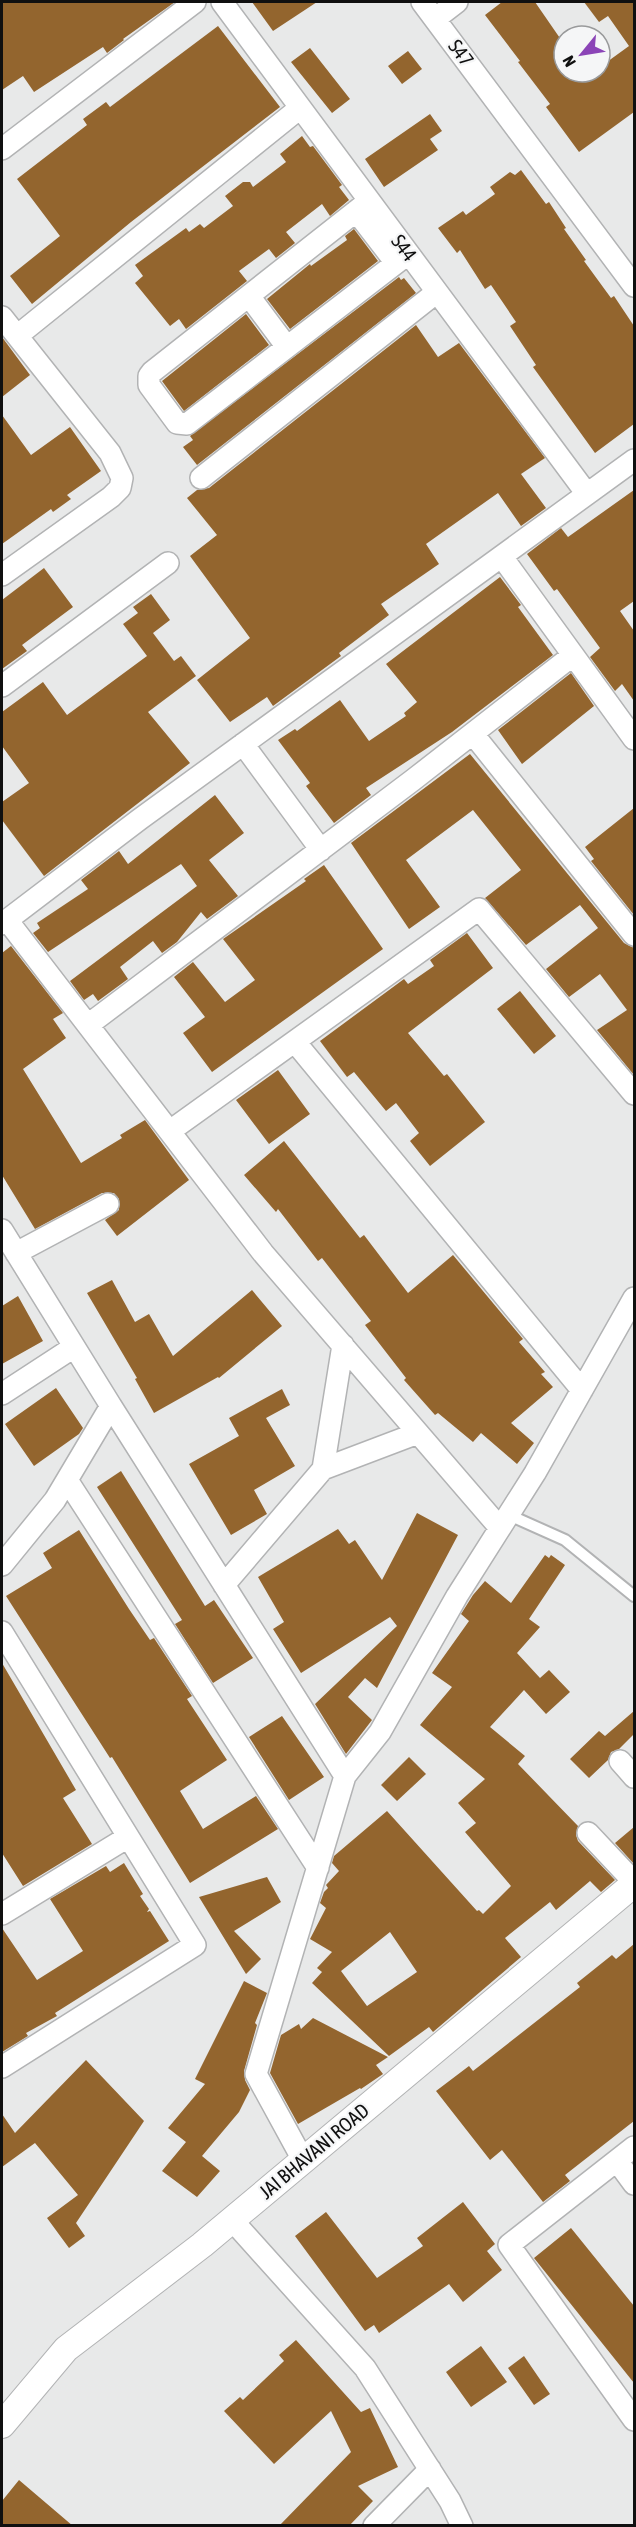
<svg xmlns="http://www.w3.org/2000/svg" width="636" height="2527" font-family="'Asap Condensed',sans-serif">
	<rect width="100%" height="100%" fill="#e8e9e9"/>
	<path fill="#93652e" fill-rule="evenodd" d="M 2,2 L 175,2 L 123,39 L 124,40 L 107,53 L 103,47 L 34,92 L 23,76 L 2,90 Z
		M 252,2 L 317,2 L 273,31 Z
		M 502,2 L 535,2 L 564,44 L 564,72 L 600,72 L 600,67 L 629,46 L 608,16 L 599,22 L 584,2 L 634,2 L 634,112 L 579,152 L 546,107 L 550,104 L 518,62 L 520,61 L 485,15 Z
		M 218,26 L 280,107 L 131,222 L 32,304 L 10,276 L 60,236 L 17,179 L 87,125 L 83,119 L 106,102 L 110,107 Z
		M 310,48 L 350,99 L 332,113 L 291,62 Z
		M 408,51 L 422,69 L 402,84 L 388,66 Z
		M 430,114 L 442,131 L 430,139 L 438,150 L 384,187 L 365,159 Z
		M 302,136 L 310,147 L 313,146 L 342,185 L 339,187 L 349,200 L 330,216 L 322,204 L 286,232 L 295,243 L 276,258 L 269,249 L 239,271 L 247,281 L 186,329 L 179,319 L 170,326 L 135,283 L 143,276 L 135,265 L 186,228 L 189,232 L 200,224 L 204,228 L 233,206 L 225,196 L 243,182 L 250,182 L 253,187 L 286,162 L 280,154 Z
		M 521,170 L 546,204 L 549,202 L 566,228 L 564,229 L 586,260 L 584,261 L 611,298 L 614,296 L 634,326 L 634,424 L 595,453 L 533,367 L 536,365 L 510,326 L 516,322 L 491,285 L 485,289 L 460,250 L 457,253 L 438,228 L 463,211 L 466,215 L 495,194 L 490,187 L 510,172 L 515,175 Z
		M 354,229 L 378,261 L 290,329 L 267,299 L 310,264 L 311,266 L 347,240 L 345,236 Z
		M 399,277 L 401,280 L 404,278 L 416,293 L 197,465 L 183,447 L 193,440 L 190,436 Z
		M 246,314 L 269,345 L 184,411 L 162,381 Z
		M 416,325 L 438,357 L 459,343 L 545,458 L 521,474 L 546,508 L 521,526 L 498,493 L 426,544 L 439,564 L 381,604 L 389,615 L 339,653 L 341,656 L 273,706 L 267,697 L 230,722 L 197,680 L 250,638 L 190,556 L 217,535 L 187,498 L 197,490 L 209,488 Z
		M 2,337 L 30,375 L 2,397 Z
		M 2,415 L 31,455 L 70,427 L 101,471 L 67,495 L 71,499 L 53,512 L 51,509 L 2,544 Z
		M 634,490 L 634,601 L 620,611 L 634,631 L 634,701 L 622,684 L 615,691 L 590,657 L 600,648 L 557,589 L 554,591 L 527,554 L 561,528 L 568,537 Z
		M 44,568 L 73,607 L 22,645 L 27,651 L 2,669 L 2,600 Z
		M 500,577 L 521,605 L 518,607 L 553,655 L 452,732 L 366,788 L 371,795 L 334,823 L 306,786 L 310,783 L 278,740 L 295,729 L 297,731 L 340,700 L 369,741 L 406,716 L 404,713 L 417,702 L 386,664 Z
		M 151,594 L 170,620 L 153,633 L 174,661 L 181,656 L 196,676 L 148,712 L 190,763 L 44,876 L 2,820 L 2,802 L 29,783 L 2,746 L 2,712 L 43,682 L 67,715 L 147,656 L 123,624 L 138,613 L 133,607 Z
		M 571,673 L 594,706 L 522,764 L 498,730 Z
		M 470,754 L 624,943 L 634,948 L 634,1075 L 597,1030 L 627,1010 L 600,974 L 569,997 L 546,969 L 598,928 L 580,905 L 526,945 L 485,898 L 521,870 L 473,810 L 406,860 L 440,907 L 409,929 L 351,843 Z
		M 215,795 L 244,833 L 209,860 L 238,896 L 207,919 L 201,912 L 177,942 L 162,953 L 153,941 L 120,967 L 128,979 L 98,1001 L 93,994 L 84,1000 L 70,981 L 197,886 L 181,864 L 48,952 L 33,933 L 40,928 L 37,923 L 88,889 L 81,880 L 119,851 L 128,864 Z
		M 634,808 L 634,915 L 591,861 L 594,859 L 585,847 Z
		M 324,865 L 383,949 L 212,1072 L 183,1033 L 205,1017 L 174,977 L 193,962 L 225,1002 L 255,980 L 223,939 L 306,881 L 304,879 Z
		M 467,933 L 493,968 L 408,1033 L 444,1076 L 447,1074 L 485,1122 L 430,1166 L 410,1141 L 419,1133 L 396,1103 L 386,1111 L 354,1072 L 347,1077 L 320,1041 L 404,979 L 408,984 L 434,966 L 430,960 Z
		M 11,946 L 63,1013 L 53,1019 L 66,1038 L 23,1069 L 81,1163 L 122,1138 L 120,1135 L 145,1120 L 189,1180 L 117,1236 L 105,1220 L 119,1210 L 119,1199 L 114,1193 L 102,1193 L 35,1229 L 2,1175 L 2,953 Z
		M 520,991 L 556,1036 L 534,1054 L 497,1009 Z
		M 278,1070 L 310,1114 L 269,1144 L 236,1100 Z
		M 284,1141 L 360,1238 L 364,1235 L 408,1293 L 453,1255 L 523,1339 L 519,1342 L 545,1372 L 541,1374 L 553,1387 L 511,1423 L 534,1443 L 517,1464 L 481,1433 L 473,1442 L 438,1413 L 435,1415 L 404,1380 L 406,1378 L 365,1325 L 371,1321 L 322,1258 L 318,1261 L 278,1209 L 276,1212 L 244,1175 Z
		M 112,1280 L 135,1322 L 149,1314 L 173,1356 L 252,1290 L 282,1326 L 219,1378 L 218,1377 L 154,1413 L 135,1379 L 137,1378 L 87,1293 Z
		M 18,1296 L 43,1341 L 2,1364 L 2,1306 Z
		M 56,1388 L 83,1428 L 79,1434 L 34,1466 L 5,1424 Z
		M 282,1389 L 290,1405 L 266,1418 L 295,1466 L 254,1490 L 267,1514 L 231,1535 L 189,1464 L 239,1436 L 229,1418 Z
		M 121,1471 L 205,1606 L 214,1600 L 253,1658 L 213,1683 L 175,1624 L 182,1620 L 97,1487 Z
		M 417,1513 L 458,1535 L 377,1688 L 365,1678 L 348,1697 L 372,1720 L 346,1754 L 315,1704 L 397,1626 L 390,1617 L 301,1673 L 273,1629 L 284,1622 L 258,1577 L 338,1529 L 349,1544 L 355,1540 L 382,1580 Z
		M 79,1530 L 129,1609 L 150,1640 L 154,1638 L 192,1696 L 187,1699 L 227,1760 L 180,1791 L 203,1829 L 256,1796 L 278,1829 L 190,1883 L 112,1757 L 110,1758 L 6,1596 L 52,1568 L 43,1553 Z
		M 545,1555 L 549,1558 L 551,1555 L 565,1565 L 529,1619 L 540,1627 L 517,1653 L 540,1678 L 549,1670 L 570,1692 L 546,1714 L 524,1690 L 490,1727 L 525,1756 L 518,1764 L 578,1826 L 576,1835 L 578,1841 L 615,1880 L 601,1892 L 590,1881 L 556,1910 L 550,1902 L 505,1938 L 521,1957 L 433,2032 L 429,2027 L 389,2056 L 312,1983 L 322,1972 L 317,1968 L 332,1952 L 310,1939 L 326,1908 L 320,1903 L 324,1892 L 328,1888 L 326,1885 L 339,1871 L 332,1863 L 334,1856 L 387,1811 L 477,1911 L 479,1910 L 483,1914 L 511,1886 L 465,1832 L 476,1823 L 458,1803 L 485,1779 L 420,1725 L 452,1687 L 432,1673 L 469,1621 L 461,1614 L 473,1595 L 485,1581 L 511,1603 ZM 390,1932 L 417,1972 L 367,2006 L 341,1971 Z
		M 2,1663 L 76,1790 L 63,1798 L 92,1844 L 23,1886 L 2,1853 Z
		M 634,1711 L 634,1734 L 619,1749 L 611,1752 L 608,1760 L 589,1778 L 570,1759 L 599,1731 L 605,1736 Z
		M 282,1716 L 324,1777 L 289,1800 L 249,1737 Z
		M 409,1757 L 426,1774 L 397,1801 L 381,1785 Z
		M 634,1827 L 634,1864 L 615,1843 Z
		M 124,1863 L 143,1894 L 140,1896 L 149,1909 L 147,1912 L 150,1911 L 169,1941 L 55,2013 L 57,2016 L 26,2033 L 28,2036 L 2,2052 L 2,1928 L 37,1980 L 83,1951 L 50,1899 L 106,1866 L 110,1872 Z
		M 267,1877 L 281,1902 L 234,1931 L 261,1959 L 246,1974 L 199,1897 Z
		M 634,1944 L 634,2121 L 565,2175 L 570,2181 L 543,2202 L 502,2150 L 490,2160 L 436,2091 L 469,2066 L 473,2071 L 580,1987 L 577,1983 L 612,1955 L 616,1959 Z
		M 244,1981 L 267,1993 L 255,2023 L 257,2025 L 244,2071 L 245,2080 L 250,2090 L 239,2112 L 202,2156 L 220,2171 L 197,2197 L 162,2171 L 186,2142 L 168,2128 L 205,2084 L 195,2079 Z
		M 313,2018 L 388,2057 L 376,2065 L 383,2074 L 361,2089 L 360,2088 L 298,2124 L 270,2073 L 281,2035 L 299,2024 L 301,2029 Z
		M 86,2060 L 144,2121 L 76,2223 L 85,2236 L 69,2248 L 47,2218 L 78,2195 L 35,2143 L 2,2167 L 2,2114 L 15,2133 Z
		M 463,2202 L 495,2244 L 487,2251 L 502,2270 L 463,2302 L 449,2284 L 379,2333 L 374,2325 L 365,2331 L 295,2236 L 326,2212 L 377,2278 L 423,2246 L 417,2238 Z
		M 571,2228 L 634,2306 L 634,2383 L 534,2258 Z
		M 296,2340 L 361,2412 L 370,2408 L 398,2467 L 358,2486 L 373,2501 L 349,2526 L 279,2526 L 351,2452 L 331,2411 L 274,2464 L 224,2411 L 240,2397 L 243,2400 L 284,2361 L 279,2355 Z
		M 481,2346 L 507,2382 L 471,2407 L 446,2372 Z
		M 524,2356 L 550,2394 L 534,2405 L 508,2368 Z
		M 19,2480 L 73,2526 L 2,2526 L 2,2501 Z"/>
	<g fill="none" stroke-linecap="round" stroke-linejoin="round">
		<defs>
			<path id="service" d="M 509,1515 L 565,1540 L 634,1596"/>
			<path id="minor" d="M 222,2 L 587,494
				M 422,2 L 634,286
				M 435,19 L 457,2
				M 2,149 L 195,2
				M 369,201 L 152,372 L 149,376 L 149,385 L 177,423 L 187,424 L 408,254
				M 356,211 L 396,263
				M 249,296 L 287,347
				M 2,317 L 110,453 L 122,478 L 120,488 L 111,497 L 2,575
				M 17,336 L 300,108
				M 201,478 L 437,292
				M 502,557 L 634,739
				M 2,686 L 168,563
				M 473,734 L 634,935
				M 243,744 L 321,850
				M 7,920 L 263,1253 L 500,1528
				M 2,924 L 140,819 L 634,460
				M 88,1025 L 413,780 L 572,656
				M 295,1042 L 582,1390
				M 170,1131 L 479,909 L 634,1094
				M 2,1230 L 111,1406 L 55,1500 L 2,1565
				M 16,1253 L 108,1204
				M 2,1394 L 74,1347
				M 111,1406 L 345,1776
				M 323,1469 L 418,1433
				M 67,1480 L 318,1868
				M 224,1585 L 323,1469 L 343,1345
				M 2,1632 L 195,1945 L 2,2067
				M 620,1761 L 634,1777
				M 588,1833 L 634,1882
				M 2,1914 L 128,1837
				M 634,2147 L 509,2245 L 634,2420
				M 303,2160 L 256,2074 L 345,1776 L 380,1732 L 457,1596 L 535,1473 L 634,1298
				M 617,2161 L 634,2184
				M 232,2220 L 365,2368 L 450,2501 L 462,2526
				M 374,2526 L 430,2469"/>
			<path id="tertiary" d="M 2,2425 L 66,2349 L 202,2245 L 634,1884"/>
		</defs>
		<use href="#service" stroke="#b2b3b4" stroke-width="14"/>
		<use href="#minor" stroke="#b2b3b4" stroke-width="24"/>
		<use href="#tertiary" stroke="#b2b3b4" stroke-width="28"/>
		<use href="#service" stroke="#fff" stroke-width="10"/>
		<use href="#minor" stroke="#fff" stroke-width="21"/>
		<use href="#tertiary" stroke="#fff" stroke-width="26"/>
	</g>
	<g text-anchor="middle" stroke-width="4.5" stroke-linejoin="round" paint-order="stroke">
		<g font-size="20" fill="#101010" stroke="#f5f6f7">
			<text transform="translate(461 53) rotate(53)" y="7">S47</text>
			<text transform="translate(404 248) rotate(53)" y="7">S44</text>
			<text transform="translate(314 2151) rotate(-40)" y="7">JAI BHAVANI ROAD</text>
		</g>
	</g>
	<rect width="636" height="2527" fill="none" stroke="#101010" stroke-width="6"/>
	<g transform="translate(582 54) rotate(240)"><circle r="28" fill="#f5f6f7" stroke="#999a9b" stroke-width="1.5"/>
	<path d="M0-4.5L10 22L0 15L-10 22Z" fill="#8b44b7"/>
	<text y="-9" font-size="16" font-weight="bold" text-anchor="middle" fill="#101010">N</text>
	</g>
</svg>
